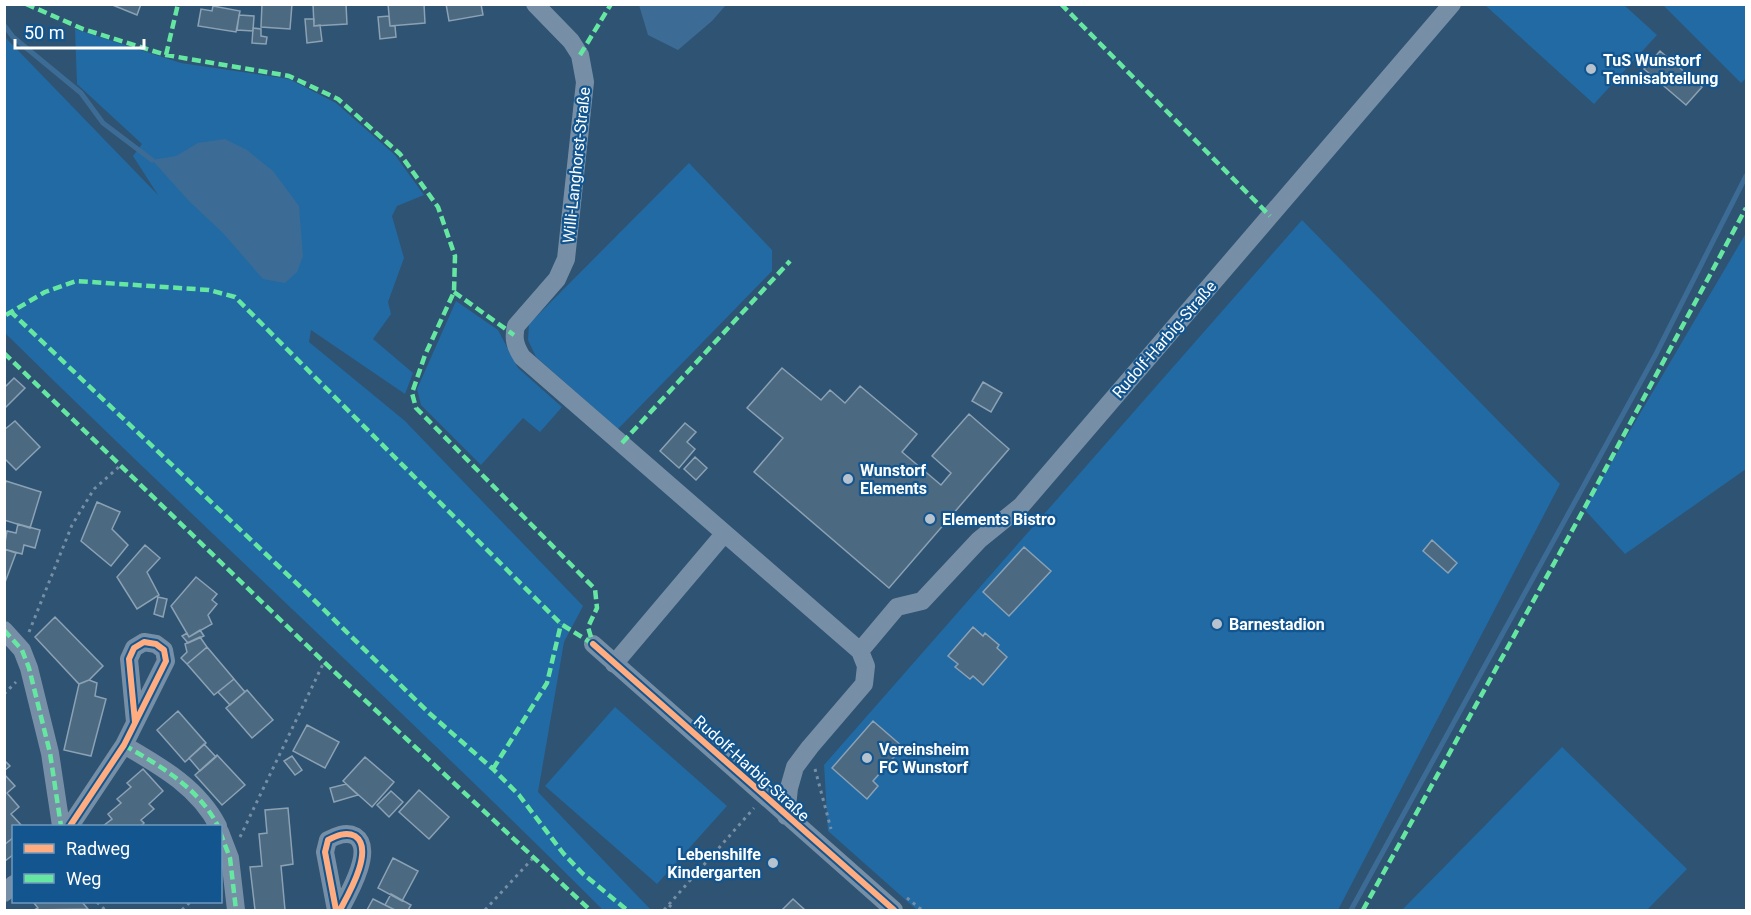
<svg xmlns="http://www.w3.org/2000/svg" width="1751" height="915" font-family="Roboto,sans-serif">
	<rect width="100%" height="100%" fill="#2f5372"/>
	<path fill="#226aa4" d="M 1485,5 L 1624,5 L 1657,35 L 1594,104 Z
		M 1663,5 L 1746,5 L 1746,78 L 1741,83 Z
		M 75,29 L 181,63 L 289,79 L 336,103 L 395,155 L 424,195 L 397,206 L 392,216 L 404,258 L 388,302 L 391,314 L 373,339 L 413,373 L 405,394 L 311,330 L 309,342 L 405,421 L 583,606 L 564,642 L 538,792 L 651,910 L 603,910 C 407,714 202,527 5,333 L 5,37 L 158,195 L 133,156 L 142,144 L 77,84 Z
		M 689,163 L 772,250 L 772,271 L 618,429 L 536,357 L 528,340 L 529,324 Z
		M 1302,220 L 1560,484 L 1338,910 L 917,910 L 828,831 L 824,765 Z
		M 1746,233 L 1746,469 L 1625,554 L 1584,509 Z
		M 456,301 L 498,330 L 518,368 L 562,407 L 540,432 L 523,418 L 481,465 L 421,405 L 417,389 Z
		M 615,707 L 727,806 L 657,884 L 545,786 Z
		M 1562,747 L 1687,869 L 1647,910 L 1402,910 Z"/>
	<path fill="#3c6c95" d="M 639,5 L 639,4 L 726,5 L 712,21 L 678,50 L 648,35 Z
		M 225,139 L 247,150 L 273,171 L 299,206 L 303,256 L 297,272 L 285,283 L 263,279 L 223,233 L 189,201 L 152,160 L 176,156 L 198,143 Z"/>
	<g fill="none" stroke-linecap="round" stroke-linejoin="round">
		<path stroke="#3c6c95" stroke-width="5" d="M 4,25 L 13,37 L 81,93 L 103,123 L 152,160
			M 1351,910 L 1656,354 L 1746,176"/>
	</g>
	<path fill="#4c6982" stroke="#8ba1b4" stroke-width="1.5" d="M 110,4 L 141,4 L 137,15 Z
		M 262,4 L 292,4 L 290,29 L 261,27 Z
		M 313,4 L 346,4 L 347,24 L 314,26 Z
		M 388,4 L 424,4 L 425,23 L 390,26 Z
		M 446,4 L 481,4 L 483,15 L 449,21 Z
		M 213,6 L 240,11 L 236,32 L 198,26 L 201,9 L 212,11 Z
		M 239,15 L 254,16 L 253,31 L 237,30 Z
		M 389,16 L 390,26 L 395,26 L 396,37 L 380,39 L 378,17 Z
		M 305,19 L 314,19 L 314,26 L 320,25 L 322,41 L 307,43 Z
		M 253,28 L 261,29 L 261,36 L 267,37 L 266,44 L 252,43 Z
		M 1660,51 L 1702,87 L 1686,105 L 1644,69 Z
		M 782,368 L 821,400 L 830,390 L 845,403 L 860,386 L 917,434 L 902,452 L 941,485 L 951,473 L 932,456 L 969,414 L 1009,449 L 889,588 L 754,472 L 783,438 L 747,408 Z
		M 14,378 L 25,388 L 4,409 L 4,388 Z
		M 983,382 L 1002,393 L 991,412 L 972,401 Z
		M 15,421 L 40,447 L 16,470 L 4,458 L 4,430 Z
		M 685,423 L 696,432 L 687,442 L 695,449 L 679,468 L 660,451 Z
		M 695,457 L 707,468 L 696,480 L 684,469 Z
		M 6,481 L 41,492 L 30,528 L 4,520 L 4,488 Z
		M 97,502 L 120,512 L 112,529 L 128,545 L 111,566 L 81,541 Z
		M 18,524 L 40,530 L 35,548 L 24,545 L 22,554 L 4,549 L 7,531 L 16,533 Z
		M 1432,540 L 1457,563 L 1448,573 L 1423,551 Z
		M 145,545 L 160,558 L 147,572 L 159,595 L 137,609 L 117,577 Z
		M 1024,547 L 1051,571 L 1009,616 L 983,592 Z
		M 4,549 L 16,553 L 4,585 Z
		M 196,577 L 217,594 L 212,600 L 217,604 L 208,615 L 212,624 L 189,637 L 171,606 Z
		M 158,597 L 167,599 L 163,617 L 154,614 Z
		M 55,617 L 103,666 L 89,680 L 79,684 L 35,637 Z
		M 973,627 L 983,636 L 985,633 L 999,645 L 997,648 L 1007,657 L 983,685 L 973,676 L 970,679 L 955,667 L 958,664 L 948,656 Z
		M 200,630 L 204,636 L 188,643 L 182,636 L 187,633 L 189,637 Z
		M 200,637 L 207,647 L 187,664 L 181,658 L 187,652 L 185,644 Z
		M 207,647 L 234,679 L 214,695 L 187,664 Z
		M 234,679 L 245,692 L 230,705 L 218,692 Z
		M 89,680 L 97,683 L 95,696 L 106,699 L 91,756 L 64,750 L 79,684 Z
		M 247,690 L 273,720 L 252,738 L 226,708 Z
		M 178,711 L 206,743 L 185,762 L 157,730 Z
		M 873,721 L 903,747 L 873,781 L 878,786 L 867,799 L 832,768 Z
		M 307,725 L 339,742 L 325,768 L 293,751 Z
		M 204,744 L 216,757 L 200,771 L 189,758 Z
		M 217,755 L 245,785 L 222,805 L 195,775 Z
		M 292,756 L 302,770 L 295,775 L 284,761 Z
		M 365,757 L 394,782 L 372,807 L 343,781 Z
		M 4,760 L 10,766 L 4,771 Z
		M 143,769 L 163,791 L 149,804 L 154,809 L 141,820 L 144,823 L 141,826 L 103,826 L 112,819 L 108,814 L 121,803 L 117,799 L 131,787 L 127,783 Z
		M 4,774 L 15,786 L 7,793 L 19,807 L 11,814 L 22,826 L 14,826 L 14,837 L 4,845 Z
		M 346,784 L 358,795 L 334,802 L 330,788 Z
		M 419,790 L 449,817 L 429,839 L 399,812 Z
		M 391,791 L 403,802 L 389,817 L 377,805 Z
		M 288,808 L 293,864 L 281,866 L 285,910 L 255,910 L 250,867 L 262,866 L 259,834 L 267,833 L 265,810 Z
		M 14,837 L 14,854 L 5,861 L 4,845 Z
		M 393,858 L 418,871 L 402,901 L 378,888 Z
		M 391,894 L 411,905 L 408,910 L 395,910 L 385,905 Z
		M 373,899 L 395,910 L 367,910 Z
		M 793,899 L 805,910 L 782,910 Z
		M 37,902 L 82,902 L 88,909 L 34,910 L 38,908 L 34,903 Z"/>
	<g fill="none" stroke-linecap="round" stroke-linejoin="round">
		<path stroke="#768fa6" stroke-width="3" stroke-dasharray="3 4.5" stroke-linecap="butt" d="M 29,632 L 72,525 L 94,489 L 121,465
			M 4,694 L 16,682
			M 815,769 L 831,829
			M 240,837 L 324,662
			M 907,898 L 922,910
			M 97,902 L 105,910
			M 669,905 L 675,910
			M 182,910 L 190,902
			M 485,910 L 534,857
			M 664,910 L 754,808"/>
		<path stroke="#768fa6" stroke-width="18" d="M 535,4 L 571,41 L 580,55 L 585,82 L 566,259 L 557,279 L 516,326 C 513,338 515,346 522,357 L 860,651 L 866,666 L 864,684 L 810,747 L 795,767 L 789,788 L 786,816
			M 4,630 L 22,650 L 29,668 L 50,753 L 61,826
			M 593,644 L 894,910
			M 860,651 L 897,607 L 922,601 L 979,540 L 1021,506 L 1452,4
			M 614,664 L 724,534
			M 124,745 C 160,766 198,787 218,826
			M 70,826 L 124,745 L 166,661 L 164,650 L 156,644 L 144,642 L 134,648 L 129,659 L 135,722
			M 220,832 L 230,858 L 236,910
			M 4,893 L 14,884
			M 336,910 L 325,852 L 328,840 C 336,836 346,831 355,836 C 375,849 348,895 340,910"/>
		<path stroke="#66e7a1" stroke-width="4.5" stroke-dasharray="9 4.5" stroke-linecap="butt" d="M 26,4 L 83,29 L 166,55 L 289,76 L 338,99 L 400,154 L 438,207 L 455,256 L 454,292 L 425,355 L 412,393 L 416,408 L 595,589 L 597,608 L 588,627 L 593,644
			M 1061,4 L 1270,216
			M 166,55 L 178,4
			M 580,55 L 611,4
			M 454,292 L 514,335
			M 10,311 L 310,596 L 429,713 L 493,769 L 519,795 L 563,853 L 582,873 L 627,910
			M 6,315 L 45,292 L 76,281 L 209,290 L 235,297 L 561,624 L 593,644
			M 4,353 L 324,662 L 590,910
			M 622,443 L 790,261
			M 4,630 L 22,650 L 29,668 L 50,753 L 61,826
			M 124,745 C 160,766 198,787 218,826
			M 493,769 L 547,683 L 561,624
			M 220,832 L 230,858 L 236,910
			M 1363,910 L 1584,509 L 1746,208"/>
		<defs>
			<path id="cycleway" d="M 593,644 L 894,910
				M 70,826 L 124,745 L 166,661 L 164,650 L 156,644 L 144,642 L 134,648 L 129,659 L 135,722
				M 336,910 L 325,852 L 328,840 C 336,836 346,831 355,836 C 375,849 348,895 340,910"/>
		</defs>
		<use href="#cycleway" stroke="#12558f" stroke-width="10"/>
		<use href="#cycleway" stroke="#ffac80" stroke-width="6"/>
	</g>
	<g fill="#b6c3ce" stroke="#12558f" stroke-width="2">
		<circle cx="1591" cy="69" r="6"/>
		<circle cx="848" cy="479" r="6"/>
		<circle cx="930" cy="519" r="6"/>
		<circle cx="1217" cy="624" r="6"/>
		<circle cx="867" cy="758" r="6"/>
		<circle cx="773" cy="863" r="6"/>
	</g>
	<g text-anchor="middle" stroke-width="4.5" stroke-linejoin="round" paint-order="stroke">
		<g font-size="16" font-weight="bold" fill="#fff" stroke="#12558f" text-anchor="start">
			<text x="1603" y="66">TuS Wunstorf<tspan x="1603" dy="18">Tennisabteilung</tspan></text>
			<text x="860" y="476">Wunstorf<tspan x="860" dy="18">Elements</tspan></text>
			<text x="942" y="525">Elements Bistro</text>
			<text x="1229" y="630">Barnestadion</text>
			<text x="879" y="755">Vereinsheim<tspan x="879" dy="18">FC Wunstorf</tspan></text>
			<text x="761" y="860" text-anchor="end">Lebenshilfe<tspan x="761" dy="18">Kindergarten</tspan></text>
		</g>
		<g font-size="16" fill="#fff" stroke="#12558f">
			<text transform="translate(576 165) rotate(-84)" y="6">Willi-Langhorst-Straße</text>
			<text transform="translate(1164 339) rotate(-49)" y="6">Rudolf-Harbig-Straße</text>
			<text transform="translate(752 768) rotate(42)" y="6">Rudolf-Harbig-Straße</text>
		</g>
	</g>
	<rect width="1751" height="915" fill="none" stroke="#ffffff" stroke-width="12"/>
	<rect x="12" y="825" width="210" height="78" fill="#12558f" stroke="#7199bc" stroke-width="1.5"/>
	<rect x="24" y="844" width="30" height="9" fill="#ffac80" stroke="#7199bc" stroke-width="1.5"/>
	<text x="66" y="855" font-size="18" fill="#ffffff">Radweg</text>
	<rect x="24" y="874" width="30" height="9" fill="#66e7a1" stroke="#7199bc" stroke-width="1.5"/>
	<text x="66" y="885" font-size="18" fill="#ffffff">Weg</text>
	<path d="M15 39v9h129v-9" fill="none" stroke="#ffffff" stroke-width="3"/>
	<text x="24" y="39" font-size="18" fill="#ffffff" stroke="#12558f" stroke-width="4.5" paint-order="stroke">50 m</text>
</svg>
